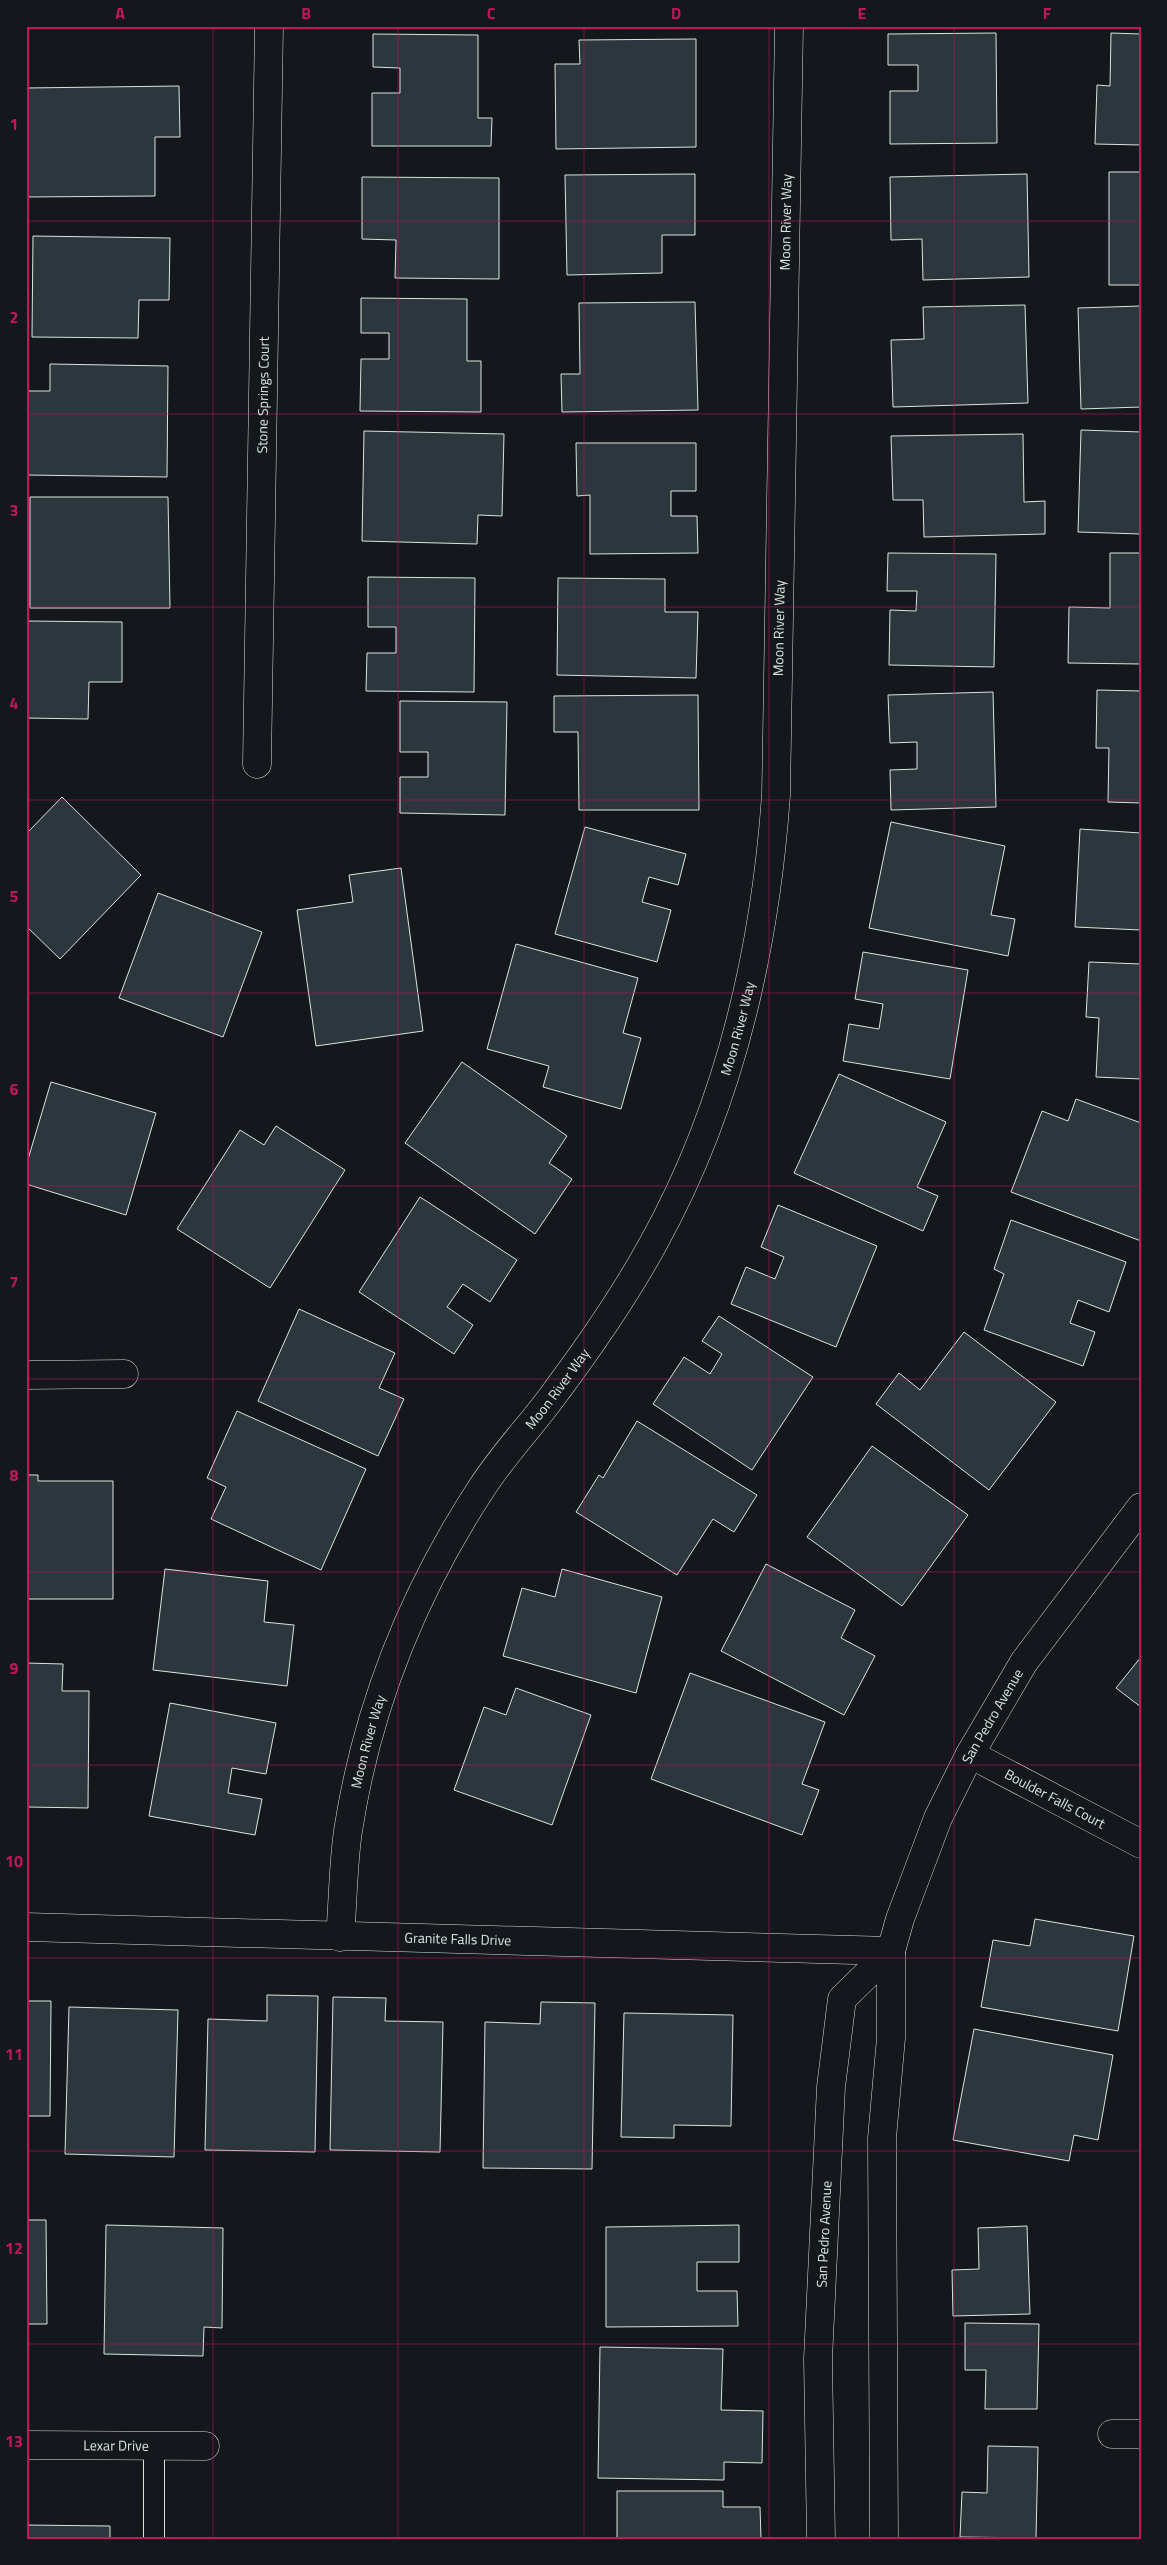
<svg xmlns="http://www.w3.org/2000/svg" width="1167" height="2565" font-family="'Titillium Web',sans-serif">
	<rect width="100%" height="100%" fill="#14181c"/>
	<path fill="#2c363c" stroke="#d8e6dc" d="M 996,33 L 997,143 L 890,144 L 890,91 L 918,91 L 918,65 L 888,65 L 888,34 Z
		M 1111,33 L 1141,34 L 1141,145 L 1095,144 L 1097,85 L 1110,86 Z
		M 373,34 L 478,35 L 478,118 L 492,118 L 491,146 L 372,146 L 372,93 L 400,93 L 400,68 L 373,67 Z
		M 696,39 L 696,147 L 556,149 L 555,64 L 580,64 L 579,40 Z
		M 179,86 L 180,137 L 155,137 L 155,196 L 26,197 L 26,88 Z
		M 1109,172 L 1141,172 L 1141,285 L 1109,285 Z
		M 695,174 L 695,235 L 662,235 L 662,273 L 567,275 L 565,175 Z
		M 1027,174 L 1029,277 L 923,280 L 922,239 L 891,240 L 890,177 Z
		M 362,177 L 499,178 L 499,279 L 395,278 L 396,240 L 362,239 Z
		M 33,236 L 170,238 L 169,300 L 139,300 L 138,338 L 32,337 Z
		M 361,298 L 467,299 L 467,361 L 481,361 L 481,412 L 360,411 L 361,359 L 389,359 L 389,333 L 361,333 Z
		M 695,302 L 698,410 L 562,412 L 561,374 L 580,374 L 579,303 Z
		M 1025,305 L 1028,403 L 893,407 L 891,340 L 924,339 L 923,307 Z
		M 1141,306 L 1141,407 L 1081,409 L 1078,308 Z
		M 50,364 L 168,366 L 167,477 L 26,475 L 27,391 L 50,391 Z
		M 1081,430 L 1141,432 L 1141,534 L 1078,532 Z
		M 364,431 L 504,434 L 502,516 L 478,515 L 477,544 L 362,541 Z
		M 1023,434 L 1024,502 L 1045,501 L 1045,534 L 924,537 L 923,500 L 893,500 L 891,436 Z
		M 576,443 L 696,443 L 696,491 L 671,491 L 671,516 L 697,516 L 698,553 L 590,554 L 590,495 L 577,496 Z
		M 30,497 L 168,497 L 170,608 L 30,608 Z
		M 888,553 L 996,554 L 994,667 L 889,665 L 890,610 L 916,611 L 917,591 L 887,591 Z
		M 1110,553 L 1141,553 L 1141,664 L 1068,663 L 1069,607 L 1110,608 Z
		M 368,577 L 475,578 L 474,692 L 366,691 L 367,653 L 396,653 L 396,627 L 368,627 Z
		M 558,578 L 665,579 L 665,612 L 698,612 L 696,678 L 557,675 Z
		M 26,621 L 122,622 L 122,682 L 89,682 L 88,719 L 26,718 Z
		M 1097,690 L 1141,691 L 1141,803 L 1108,802 L 1109,748 L 1096,748 Z
		M 993,692 L 996,807 L 891,810 L 890,770 L 917,769 L 917,742 L 890,743 L 888,695 Z
		M 698,695 L 699,810 L 579,810 L 578,732 L 554,732 L 554,696 Z
		M 400,701 L 507,702 L 505,815 L 400,813 L 400,777 L 428,777 L 428,752 L 400,752 Z
		M 62,797 L 141,875 L 60,959 L 26,926 L 26,834 Z
		M 891,822 L 1005,846 L 991,915 L 1015,919 L 1008,956 L 869,928 Z
		M 585,827 L 686,854 L 678,885 L 649,877 L 642,902 L 671,910 L 657,962 L 555,934 Z
		M 1080,829 L 1141,833 L 1141,930 L 1075,927 Z
		M 401,868 L 423,1031 L 316,1046 L 297,910 L 353,902 L 349,875 Z
		M 158,893 L 262,932 L 223,1037 L 119,998 Z
		M 516,944 L 638,978 L 623,1033 L 641,1038 L 621,1109 L 543,1087 L 549,1066 L 487,1049 Z
		M 863,952 L 968,970 L 950,1079 L 843,1061 L 849,1024 L 879,1029 L 883,1004 L 855,999 Z
		M 1089,962 L 1141,964 L 1141,1079 L 1096,1077 L 1099,1018 L 1086,1017 Z
		M 462,1062 L 567,1136 L 549,1163 L 572,1179 L 535,1234 L 405,1143 Z
		M 839,1074 L 946,1122 L 917,1187 L 938,1196 L 923,1231 L 794,1173 Z
		M 51,1082 L 156,1113 L 126,1215 L 26,1184 L 26,1166 Z
		M 1076,1099 L 1141,1123 L 1141,1241 L 1011,1192 L 1042,1111 L 1068,1121 Z
		M 276,1126 L 345,1170 L 270,1288 L 177,1229 L 240,1130 L 264,1145 Z
		M 420,1197 L 517,1260 L 490,1302 L 463,1284 L 447,1307 L 473,1325 L 454,1354 L 359,1292 Z
		M 778,1205 L 877,1246 L 836,1347 L 731,1304 L 746,1267 L 775,1279 L 784,1257 L 761,1247 Z
		M 1011,1220 L 1126,1262 L 1109,1312 L 1078,1300 L 1070,1323 L 1095,1332 L 1083,1366 L 984,1330 L 1004,1274 L 994,1269 Z
		M 299,1309 L 395,1353 L 379,1388 L 404,1399 L 378,1456 L 258,1401 Z
		M 719,1316 L 813,1377 L 752,1470 L 653,1404 L 684,1357 L 710,1374 L 722,1354 L 702,1341 Z
		M 964,1332 L 1056,1402 L 989,1490 L 876,1404 L 899,1373 L 920,1390 Z
		M 237,1411 L 366,1469 L 321,1570 L 211,1519 L 226,1487 L 207,1478 Z
		M 637,1421 L 757,1495 L 734,1532 L 713,1519 L 677,1575 L 576,1512 L 599,1475 L 603,1478 Z
		M 872,1446 L 968,1515 L 902,1606 L 807,1537 Z
		M 26,1475 L 38,1475 L 38,1481 L 113,1481 L 113,1599 L 26,1599 Z
		M 766,1564 L 855,1610 L 841,1638 L 875,1656 L 844,1715 L 721,1651 Z
		M 165,1569 L 268,1581 L 264,1622 L 294,1625 L 287,1686 L 153,1670 Z
		M 562,1569 L 662,1597 L 636,1693 L 503,1656 L 522,1588 L 555,1597 Z
		M 1141,1657 L 1141,1707 L 1116,1688 Z
		M 26,1663 L 63,1664 L 62,1691 L 89,1691 L 88,1808 L 26,1807 Z
		M 690,1673 L 825,1722 L 802,1784 L 819,1790 L 802,1835 L 651,1779 Z
		M 516,1688 L 591,1715 L 552,1825 L 454,1790 L 484,1707 L 506,1715 Z
		M 170,1703 L 276,1723 L 266,1774 L 232,1768 L 228,1793 L 262,1799 L 255,1835 L 149,1816 Z
		M 1035,1919 L 1134,1936 L 1118,2031 L 981,2007 L 993,1940 L 1030,1946 Z
		M 267,1995 L 318,1996 L 315,2152 L 205,2150 L 208,2019 L 267,2021 Z
		M 333,1997 L 386,1998 L 385,2021 L 443,2022 L 440,2152 L 330,2150 Z
		M 26,2001 L 51,2001 L 50,2116 L 26,2116 Z
		M 541,2002 L 595,2003 L 592,2169 L 483,2168 L 485,2022 L 540,2024 Z
		M 69,2007 L 178,2010 L 174,2157 L 65,2154 Z
		M 624,2013 L 733,2015 L 731,2126 L 674,2125 L 674,2138 L 621,2137 Z
		M 974,2029 L 1113,2055 L 1098,2140 L 1074,2135 L 1069,2161 L 953,2140 Z
		M 26,2220 L 46,2220 L 47,2324 L 26,2324 Z
		M 106,2225 L 223,2228 L 222,2328 L 204,2327 L 203,2356 L 104,2354 Z
		M 739,2225 L 739,2262 L 697,2262 L 697,2291 L 737,2291 L 738,2326 L 606,2327 L 606,2227 Z
		M 1027,2226 L 1030,2314 L 953,2316 L 952,2270 L 979,2269 L 978,2228 Z
		M 965,2323 L 1039,2324 L 1037,2409 L 985,2409 L 986,2370 L 965,2370 Z
		M 600,2347 L 723,2349 L 721,2410 L 763,2411 L 762,2463 L 724,2462 L 724,2480 L 598,2478 Z
		M 988,2446 L 1038,2447 L 1036,2538 L 960,2537 L 962,2492 L 987,2493 Z
		M 617,2491 L 723,2491 L 723,2507 L 760,2507 L 761,2539 L 617,2539 Z
		M 26,2525 L 110,2526 L 110,2539 L 26,2539 Z"/>
	<g fill="none" stroke-linecap="round" stroke-linejoin="round">
		<defs>
			<path id="lane" d="M 154,2539 L 154,2446"/>
			<g id="street">
				<path id="s1" d="M 257,764 L 269,26"/>
				<path d="M 26,1375 L 124,1374"/>
				<path id="s2" d="M 970,1754 L 1141,1844"/>
				<path id="s3" d="M 26,1927 L 891,1951"/>
				<path id="s4" d="M 340,1937 C 343,1902 343,1865 348,1831 C 367,1708 413,1593 481,1489 C 503,1454 533,1424 557,1390 C 592,1343 625,1295 653,1244 C 730,1105 765,951 776,795 L 789,26"/>
				<path d="M 1112,2434 L 1141,2434"/>
				<path id="s5" d="M 26,2445 L 205,2446"/>
				<path id="s6" d="M 821,2539 L 818,2359 L 831,2087 L 842,1999 L 891,1951"/>
				<path id="s7" d="M 884,2539 L 882,2138 L 891,2038 L 891,1951 L 900,1919 L 938,1818 L 970,1754 L 1024,1662 L 1141,1507"/>
			</g>
		</defs>
		<use href="#lane" stroke="#d8e6dc" stroke-width="22"/>
		<use href="#street" stroke="#d8e6dc" stroke-width="29"/>
		<use href="#lane" stroke="#14181c" stroke-width="20"/>
		<use href="#street" stroke="#14181c" stroke-width="28"/>
	</g>
	<path fill="none" stroke="#c2185b" stroke-width="1" stroke-opacity="0.55" d="M 213,26 L 213,2539M 398,26 L 398,2539M 584,26 L 584,2539M 769,26 L 769,2539M 954,26 L 954,2539M 26,221 L 1141,221M 26,414 L 1141,414M 26,607 L 1141,607M 26,800 L 1141,800M 26,993 L 1141,993M 26,1186 L 1141,1186M 26,1379 L 1141,1379M 26,1572 L 1141,1572M 26,1765 L 1141,1765M 26,1958 L 1141,1958M 26,2151 L 1141,2151M 26,2344 L 1141,2344"/>
	<g text-anchor="middle" stroke-width="4" stroke-linejoin="round" paint-order="stroke">
		<g font-size="14" fill="#d8e6dc" stroke="#14181c">
			<text dy="5" stroke="none"><textPath href="#s4" startOffset="1818">Moon River Way</textPath></text>
			<text dy="5" stroke="none"><textPath href="#s1" startOffset="369">Stone Springs Court</textPath></text>
			<text dy="5" stroke="none"><textPath href="#s4" startOffset="1412">Moon River Way</textPath></text>
			<text dy="5" stroke="none"><textPath href="#s4" startOffset="1008">Moon River Way</textPath></text>
			<text dy="5" stroke="none"><textPath href="#s4" startOffset="602">Moon River Way</textPath></text>
			<text dy="5" stroke="none"><textPath href="#s7" startOffset="845">San Pedro Avenue</textPath></text>
			<text dy="5" stroke="none"><textPath href="#s4" startOffset="198">Moon River Way</textPath></text>
			<text dy="5" stroke="none"><textPath href="#s2" startOffset="96">Boulder Falls Court</textPath></text>
			<text dy="5" stroke="none"><textPath href="#s3" startOffset="432">Granite Falls Drive</textPath></text>
			<text dy="5" stroke="none"><textPath href="#s6" startOffset="305">San Pedro Avenue</textPath></text>
			<text dy="5" stroke="none"><textPath href="#s5" startOffset="90">Lexar Drive</textPath></text>
		</g>
	</g>
	<rect width="1167" height="2565" fill="none" stroke="#14181c" stroke-width="55"/>
	<rect x="28" y="28" width="1112" height="2510" fill="none" stroke="#c2185b" stroke-width="2"/>
	<g font-size="16" text-anchor="middle" font-weight="bold" fill="#c2185b">
		<text x="120" y="19">A</text>
		<text x="306" y="19">B</text>
		<text x="491" y="19">C</text>
		<text x="676" y="19">D</text>
		<text x="862" y="19">E</text>
		<text x="1047" y="19">F</text>
		<text x="14" y="130">1</text>
		<text x="14" y="323">2</text>
		<text x="14" y="516">3</text>
		<text x="14" y="709">4</text>
		<text x="14" y="902">5</text>
		<text x="14" y="1095">6</text>
		<text x="14" y="1288">7</text>
		<text x="14" y="1481">8</text>
		<text x="14" y="1674">9</text>
		<text x="14" y="1867">10</text>
		<text x="14" y="2060">11</text>
		<text x="14" y="2254">12</text>
		<text x="14" y="2447">13</text>
	</g>
</svg>
